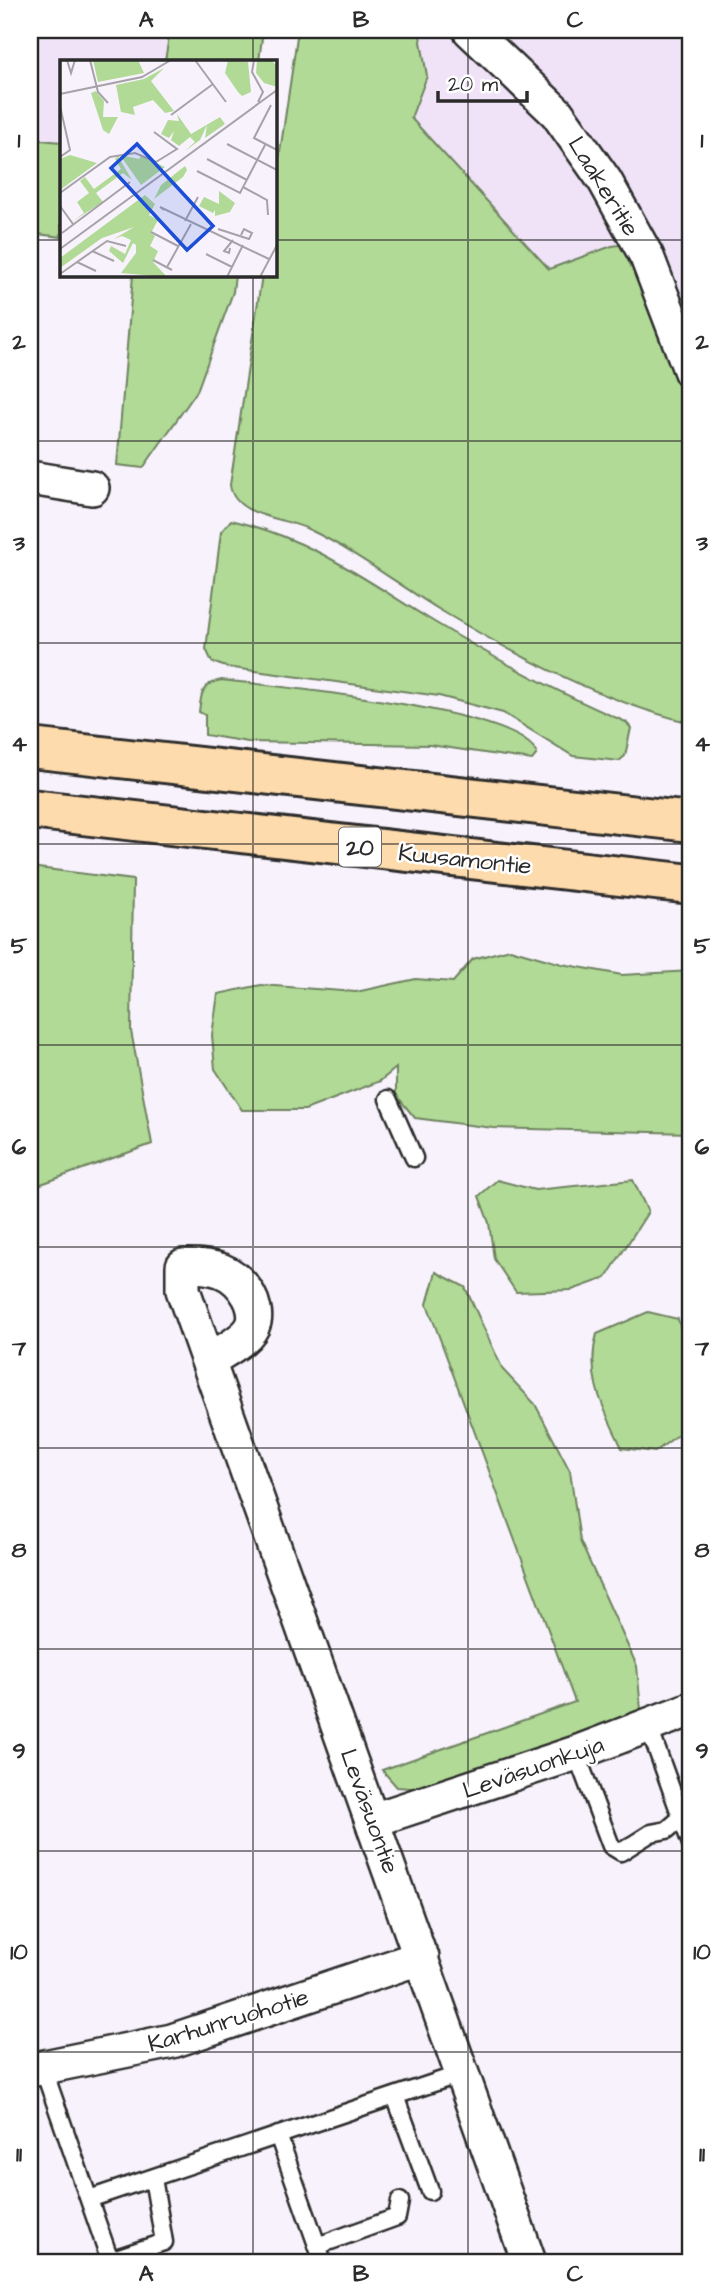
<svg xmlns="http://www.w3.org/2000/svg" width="721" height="2292" font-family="'Architects Daughter',sans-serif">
	<rect width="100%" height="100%" fill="#f8f2fc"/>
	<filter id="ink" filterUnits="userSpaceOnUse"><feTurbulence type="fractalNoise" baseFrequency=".0143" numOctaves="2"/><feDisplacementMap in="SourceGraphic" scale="14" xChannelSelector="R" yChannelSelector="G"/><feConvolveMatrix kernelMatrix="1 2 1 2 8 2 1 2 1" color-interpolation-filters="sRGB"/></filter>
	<g filter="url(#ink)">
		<path fill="#f0e3f8" d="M 30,30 L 170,30 L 165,61 L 61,61 L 61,142 L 30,139 Z
			M 309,30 L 691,30 L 691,501 L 553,286 Z"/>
		<path fill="#b1da96" stroke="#6e8260" stroke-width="2" d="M 170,30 L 263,30 L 259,61 L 165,61 Z
			M 298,30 L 419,30 L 427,76 L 411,118 L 549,269 L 612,246 L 627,244 L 691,407 L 691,723 C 601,701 519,657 440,610 C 396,583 355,551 308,529 C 283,517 234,517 230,485 L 262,275 L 275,275 L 275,186 Z
			M 30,139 L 61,142 L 61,237 L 30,233 Z
			M 133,275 L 235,275 L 233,292 L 197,391 L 143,468 L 117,465 Z
			M 231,520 C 312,539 362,578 431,620 C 494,658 559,694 626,722 L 631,728 L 625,756 L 619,761 L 573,756 L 503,713 L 439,696 L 226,667 L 212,662 L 206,649 L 221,532 Z
			M 222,680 C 270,686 525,709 537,754 L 532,760 L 430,745 L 248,742 L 205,735 L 205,715 L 199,712 C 201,693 202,683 222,680 Z
			M 30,867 L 133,880 L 131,1031 L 152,1144 L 30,1188 Z
			M 510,949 L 562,964 L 622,975 L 691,971 L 691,1133 L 493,1128 L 415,1118 L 396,1095 L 396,1068 L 380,1081 L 305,1110 L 242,1110 L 215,1069 L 212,1035 L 218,994 L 261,985 L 356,992 L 416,979 L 453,982 L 473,959 Z
			M 497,1180 L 535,1190 L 633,1180 L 648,1212 L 606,1278 L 572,1290 L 516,1292 L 494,1259 L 489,1223 L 479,1196 Z
			M 436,1272 L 465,1287 L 503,1370 L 535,1404 L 570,1471 L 580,1541 L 637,1666 L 641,1710 L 424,1789 L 397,1787 L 382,1770 L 575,1702 L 427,1304 Z
			M 648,1312 L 678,1319 L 691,1364 L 688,1427 L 655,1452 L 622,1448 C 604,1409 585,1378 597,1334 Z"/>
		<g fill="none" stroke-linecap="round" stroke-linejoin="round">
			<defs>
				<path id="service" d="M 388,1099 L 414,1158
					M 648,1725 L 691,1844
					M 576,1753 L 611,1846 L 621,1852 L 651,1833 L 667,1830 L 682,1817
					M 43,2068 L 110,2260
					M 395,2096 L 430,2191
					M 278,2135 L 323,2262
					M 89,2199 L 463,2073
					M 317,2246 L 397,2217 L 400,2201
					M 104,2262 L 164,2242 L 153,2178"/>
				<path id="minor" d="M 470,30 L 557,113 L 605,181 L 647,257 L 691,372
					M 30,478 L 92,488
					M 208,1361 C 221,1352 250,1339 254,1322 C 256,1314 253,1303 249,1296 C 234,1269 212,1265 183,1266 L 183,1290 L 208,1361 L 529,2262
					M 373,1820 L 576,1753 L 691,1709
					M 30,2070 L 172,2041 L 422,1957"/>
				<path id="trunk" d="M 30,748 L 691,822
					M 30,809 L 691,884"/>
			</defs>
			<use href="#service" stroke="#2b2b2b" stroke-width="21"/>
			<use href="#minor" stroke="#2b2b2b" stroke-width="38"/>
			<use href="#trunk" stroke="#2b2b2b" stroke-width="44"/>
			<use href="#service" stroke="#fff" stroke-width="16"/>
			<use href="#minor" stroke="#fff" stroke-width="33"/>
			<use href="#trunk" stroke="#fedbac" stroke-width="38"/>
		</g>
	</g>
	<path fill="none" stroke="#2b2b2b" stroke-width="2" stroke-opacity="0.55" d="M 253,30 L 253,61M 468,30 L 468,2262M 30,240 L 61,240M 275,240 L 691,240M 253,275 L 253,2262M 30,441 L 691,441M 30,643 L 691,643M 30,844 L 691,844M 30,1045 L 691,1045M 30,1247 L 691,1247M 30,1448 L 691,1448M 30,1649 L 691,1649M 30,1851 L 691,1851M 30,2052 L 691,2052"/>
	<g text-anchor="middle" stroke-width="5" stroke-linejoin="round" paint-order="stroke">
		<rect fill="#fff" stroke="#6b6b6b" stroke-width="2" x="339" y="827.5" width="42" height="39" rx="5"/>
		<g font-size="23" font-weight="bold" fill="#2b2b2b">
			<text x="360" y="855">20</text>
		</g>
		<g font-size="24" fill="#2b2b2b" stroke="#fff">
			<text transform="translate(604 186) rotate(58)" y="8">Laakeritie</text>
			<text transform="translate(465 859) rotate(6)" y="8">Kuusamontie</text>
			<text transform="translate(533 1767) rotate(-19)" y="8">Leväsuonkuja</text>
			<text transform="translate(370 1811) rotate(70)" y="8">Leväsuontie</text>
			<text transform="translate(228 2020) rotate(-17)" y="8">Karhunruohotie</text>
		</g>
	</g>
	<g transform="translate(60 60)">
		<rect width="217" height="217" fill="#f8f2fc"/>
		<path d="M 33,0 L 78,0 L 84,13 L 38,22 ZM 168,0 L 188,2 L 191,32 L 182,36 L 178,32 L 165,13 ZM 197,0 L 211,0 L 217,6 L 217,27 L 204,23 L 196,13 ZM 104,8 L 91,21 L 114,51 L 105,53 L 93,40 L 73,47 L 75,55 L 61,52 L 56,25 L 84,19 ZM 36,31 L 44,41 L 43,57 L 58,57 L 49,74 L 43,70 L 31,33 ZM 117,54 L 131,74 L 160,57 L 165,64 L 145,78 L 147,65 L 140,80 L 125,91 L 135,82 L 130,77 L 119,86 L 111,80 L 114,71 L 109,78 L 101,74 L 108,60 L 119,61 ZM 10,95 L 37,103 L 0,130 L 0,99 ZM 60,95 L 79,99 L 81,96 L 105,107 L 81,125 ZM 58,96 L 72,120 L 63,113 L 36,133 L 43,142 L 13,161 L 24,153 L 17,142 L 29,133 L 20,121 L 25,117 L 34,129 L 61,109 L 55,99 ZM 125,106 L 127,110 L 123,117 L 94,139 L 101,125 ZM 159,131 L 175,143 L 170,152 L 155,156 L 155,150 L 153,153 L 139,146 L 144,137 L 159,144 ZM 85,135 L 95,144 L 89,155 L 98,160 L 91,173 L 95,176 L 90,186 L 98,191 L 93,202 L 107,217 L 61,213 L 76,193 L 76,185 L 73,183 L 63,203 L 49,191 L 51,186 L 65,194 L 71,180 L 62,176 L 54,179 L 74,167 L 42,178 L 0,208 L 0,198 Z" fill="#b1da96"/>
		<path fill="none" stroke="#a6a2a8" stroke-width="2" d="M 7,0 L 11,13 L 15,0M 30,0 L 38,32 L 48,43M 135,0 L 166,42M 194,0 L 192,12 L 203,32 L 198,42M 0,34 L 82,17 L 111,0M 211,45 L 194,78 L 217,90M 0,46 L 10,90 L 0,97M 111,55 L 153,24M 167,84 L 217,110M 147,99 L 187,120M 137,111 L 180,133 L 205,85M 183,127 L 207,140 L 208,155M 0,133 L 50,97 L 75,93 L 96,102 L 117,89 L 94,72M 0,146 L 13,164M 104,150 L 100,147 L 209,199M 125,161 L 138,137M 158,169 L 189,179 L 192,173 L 184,169 L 181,175M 91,172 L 118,186M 2,173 L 70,122M 170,188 L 169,193 L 164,191 L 173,180M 0,189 L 217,30M 32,191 L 54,201M 146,194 L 172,207M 93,200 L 112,210M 17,202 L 36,211M 107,207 L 131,164M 0,214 L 47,181 L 66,186M 167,217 L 183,185M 200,217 L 217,185"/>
		<path fill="#1d4ed8" fill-opacity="0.15" stroke="#1d4ed8" stroke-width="3.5" d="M 77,84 L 153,166 L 127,190 L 51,108 Z"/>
		<rect width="217" height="217" fill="none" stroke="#2b2b2b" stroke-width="3.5"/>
	</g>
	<rect width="721" height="2292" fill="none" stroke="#fff" stroke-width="77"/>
	<path d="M438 91v10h89v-10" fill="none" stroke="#2b2b2b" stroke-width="3.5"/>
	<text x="448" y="91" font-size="21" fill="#2b2b2b" stroke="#ffffff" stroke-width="5" paint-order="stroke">20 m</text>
	<rect x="38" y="38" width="644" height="2216" fill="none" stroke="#2b2b2b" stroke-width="2.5"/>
	<g font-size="23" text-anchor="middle" font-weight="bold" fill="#2b2b2b">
		<text x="146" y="27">A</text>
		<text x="361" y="27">B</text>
		<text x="575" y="27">C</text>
		<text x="19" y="147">1</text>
		<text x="702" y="147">1</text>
		<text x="19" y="349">2</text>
		<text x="702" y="349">2</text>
		<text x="19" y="550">3</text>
		<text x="702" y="550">3</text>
		<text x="19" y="751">4</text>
		<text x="702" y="751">4</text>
		<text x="19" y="953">5</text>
		<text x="702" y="953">5</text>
		<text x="19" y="1154">6</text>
		<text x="702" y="1154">6</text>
		<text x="19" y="1355">7</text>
		<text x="702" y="1355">7</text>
		<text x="19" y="1557">8</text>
		<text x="702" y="1557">8</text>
		<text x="19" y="1758">9</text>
		<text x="702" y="1758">9</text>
		<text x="19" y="1959">10</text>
		<text x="702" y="1959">10</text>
		<text x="19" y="2161">11</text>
		<text x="702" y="2161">11</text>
		<text x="146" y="2281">A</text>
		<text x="361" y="2281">B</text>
		<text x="575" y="2281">C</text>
	</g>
</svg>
